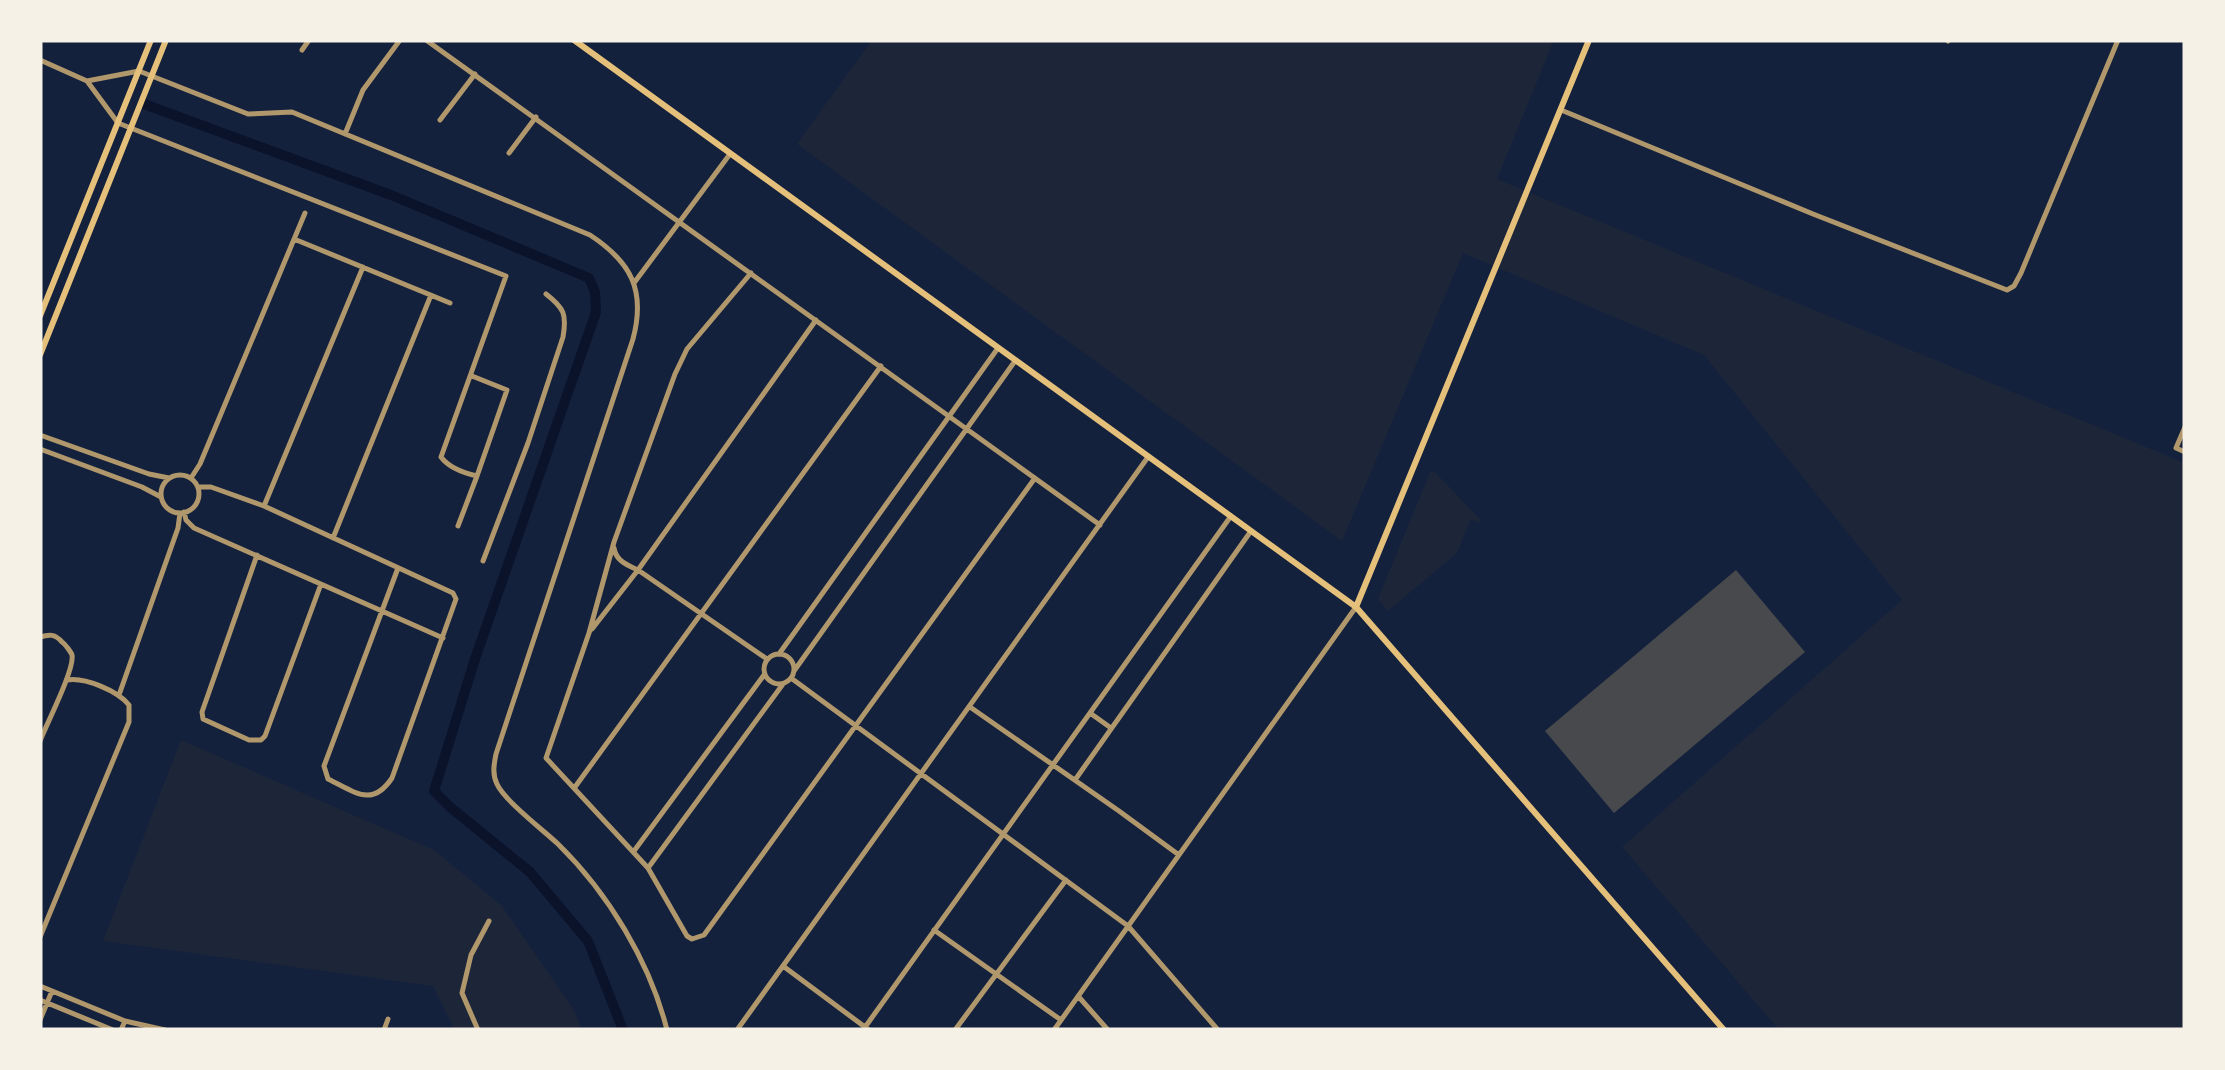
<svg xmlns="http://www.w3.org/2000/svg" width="2225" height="1070" font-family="Helvetica,sans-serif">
	<rect width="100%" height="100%" fill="#14213d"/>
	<path fill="#1d2539" d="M 872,40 L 1554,40 L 1497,179 L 2185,463 L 2185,1030 L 1779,1030 L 1622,847 L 1902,600 L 1704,355 L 1463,253 L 1342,541 L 797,144 Z
		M 1431,470 L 1435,472 L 1480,519 L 1479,523 L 1471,519 L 1457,553 L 1388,611 L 1379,600 L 1379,596 Z
		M 181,740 L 434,850 L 502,906 L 574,1010 L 582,1030 L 449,1030 L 452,1024 L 433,986 L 103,941 Z"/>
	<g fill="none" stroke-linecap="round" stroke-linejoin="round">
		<path stroke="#0b132b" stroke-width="10" d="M 144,104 L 391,195 L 589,278 L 595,292 L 596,312 L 475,659 L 434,791 L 450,807 L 530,872 L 588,941 L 623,1030"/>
	</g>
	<path fill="#48494c" d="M 1736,570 L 1805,652 L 1614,813 L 1545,731 Z"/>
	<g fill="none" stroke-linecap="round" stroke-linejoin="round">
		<path stroke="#b1986c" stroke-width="5" d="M 426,40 L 1100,525
			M 1948,41 L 1949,40
			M 302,50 L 309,40
			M 40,60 L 87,81 L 118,123 L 506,276 L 441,457 C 449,468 464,473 477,476 L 507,390 L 472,376
			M 87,81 L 139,71 L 248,114 L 292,112 L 590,235 C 631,262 646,290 633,339 L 496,754 C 494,764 492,774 497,784 C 504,800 543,830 558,844 C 608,893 650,962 667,1030
			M 1561,110 L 1813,214 L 2007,290 L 2014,286 L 2021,273 L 2118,40
			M 440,120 L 475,74
			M 345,134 L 363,90 L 400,40
			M 509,153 L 536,117
			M 294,239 L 450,303
			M 751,273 L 687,349 L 675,374 L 614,542 L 589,633 L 546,758 L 648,868 L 687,936 L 692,939 L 704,935 L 1035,478
			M 634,283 L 730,154
			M 2185,427 L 2176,448 L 2185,452
			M 40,435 L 149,474 L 169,478
			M 40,449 L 142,487 L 161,497
			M161 494a19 19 0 1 1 38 0a19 19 0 1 1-38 0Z
			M 191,478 L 200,464 L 305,213
			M 198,487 L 211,487 L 264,506 L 453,593 L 456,599 L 392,778 C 372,808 355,792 328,779 L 324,766 L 398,568
			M 264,506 L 363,267
			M 184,512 L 186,520 L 194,528 L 443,638
			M 458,526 L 477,476
			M 333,538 L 431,295
			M 614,548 C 616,561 627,565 638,570 L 767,659
			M 257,555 L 202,712 L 203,719 L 249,740 L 261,740 L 265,736 L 321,584
			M 483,561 L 528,443 L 563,337 C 567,314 564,308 546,294
			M 592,629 L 638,570 L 816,320
			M 40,637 C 50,634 55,634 62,642 C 65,644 71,652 72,655 C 75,669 46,725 40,741
			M764 669a15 15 0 1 1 30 0a15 15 0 1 1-30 0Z
			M 779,654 L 998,348
			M 794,671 L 1015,361
			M 791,678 L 1128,926 L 1218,1030
			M 119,695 L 178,528 L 180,513
			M 970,707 L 1119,811 L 1179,855
			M 1090,713 L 1111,728
			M 1075,780 L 1251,531
			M 575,787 L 881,366
			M 634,851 L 764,675
			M 648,868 L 783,684
			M 934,930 L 1061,1020
			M 40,937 L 129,722 L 129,705 C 118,691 85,677 67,680
			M 783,966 L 869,1030
			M 40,986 L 125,1021 L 165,1030
			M 1078,996 L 1108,1030
			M 40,1000 L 113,1030
			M 40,1020 L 52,991
			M 121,1030 L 125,1021
			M 384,1030 L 388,1019
			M 478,1030 L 462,993 L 471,955 L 489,921
			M 737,1030 L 1148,457
			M 863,1030 L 1231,516
			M 955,1030 L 1066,880
			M 1054,1030 L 1356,607"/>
		<path stroke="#e5c07b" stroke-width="6" d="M 574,40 L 1356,607 L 1724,1030
			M 40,316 L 151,40
			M 40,355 L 166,40
			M 1356,607 L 1589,40"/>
	</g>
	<rect width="2225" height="1070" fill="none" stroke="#f6f1e7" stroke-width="85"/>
</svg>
